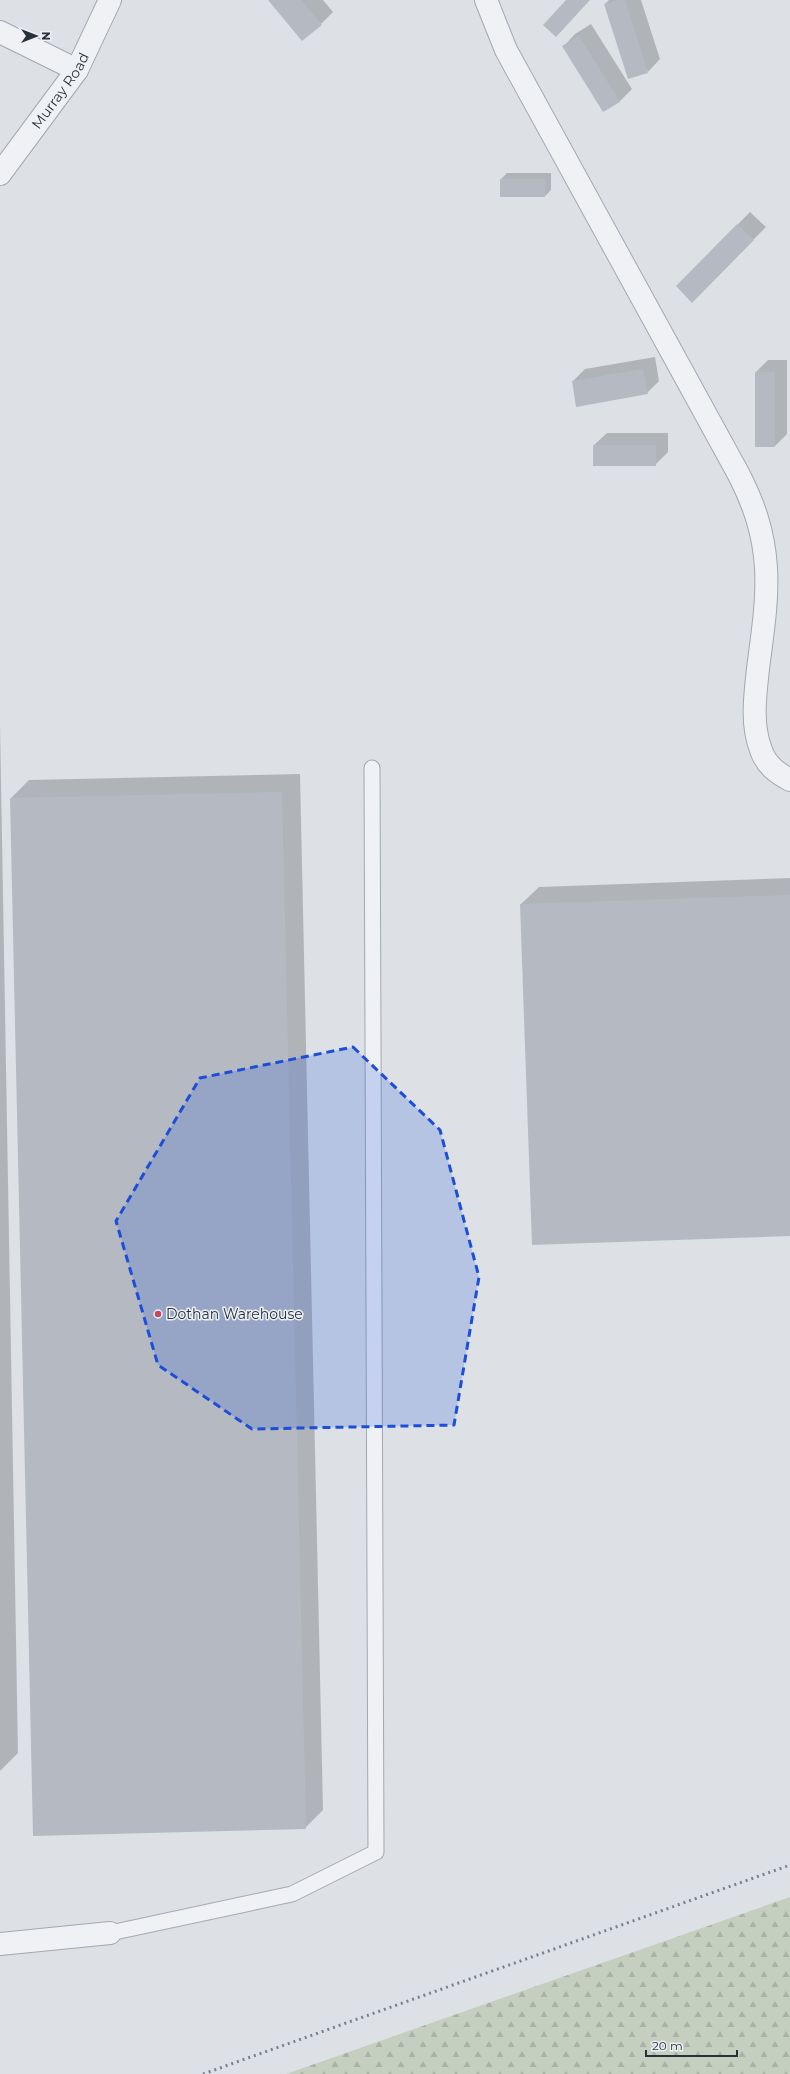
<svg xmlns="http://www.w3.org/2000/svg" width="790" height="2074" font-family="Montserrat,sans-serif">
	<defs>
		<pattern id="forest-firs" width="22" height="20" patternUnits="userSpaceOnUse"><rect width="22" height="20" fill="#c4cfbf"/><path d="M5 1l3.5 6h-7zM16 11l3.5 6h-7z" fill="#a8b2a5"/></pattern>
	</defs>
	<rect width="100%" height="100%" fill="#dde1e6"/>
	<path fill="url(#forest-firs)" d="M 790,1897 L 790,2074 L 286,2074 Z"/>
	<path fill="#0003" d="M 269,0 L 323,0 L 333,12 L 321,24 Z
		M 609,0 L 641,0 L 660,59 L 648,72 L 605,4 Z
		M 591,24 L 632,89 L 620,101 L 604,111 L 563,47 L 575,34 Z
		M 507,173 L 551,173 L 551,190 L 545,196 L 501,179 Z
		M 750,212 L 766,227 L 692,301 L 677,286 Z
		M 655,357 L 659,381 L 647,393 L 573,381 L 585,369 Z
		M 768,360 L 787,360 L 787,434 L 775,446 L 756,372 Z
		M 607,433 L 668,433 L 668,452 L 655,465 L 594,445 Z
		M 0,723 L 18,1753 L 0,1771 Z
		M 300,774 L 323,1810 L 305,1828 L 11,798 L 29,780 Z
		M 790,878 L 790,1235 L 521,904 L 539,887 Z"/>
	<path fill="#b5bac2" d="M 268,0 L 301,0 L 322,25 L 302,41 Z
		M 566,0 L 590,0 L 556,37 L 543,25 Z
		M 617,0 L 625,0 L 648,73 L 628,79 L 604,4 Z
		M 579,36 L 620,102 L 603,112 L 562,46 Z
		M 500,179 L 545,179 L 545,197 L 500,197 Z
		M 737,224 L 754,240 L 692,303 L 676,286 Z
		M 643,369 L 648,394 L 576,407 L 572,381 Z
		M 755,372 L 775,372 L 775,447 L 755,447 Z
		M 593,445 L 656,445 L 656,466 L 593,466 Z
		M 282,792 L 306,1829 L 33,1836 L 10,798 Z
		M 790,895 L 790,1236 L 532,1245 L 520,904 Z"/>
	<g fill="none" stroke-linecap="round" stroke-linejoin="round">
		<defs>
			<path id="lane" d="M 110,1933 L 292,1894 L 376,1852 L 372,768"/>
			<g id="street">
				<path d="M 486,0 L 506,50 L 738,473 C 754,504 764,533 766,568 C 768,602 762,636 758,669 C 755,696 751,724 761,750 C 766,765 777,773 790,780"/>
				<path d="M 0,32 L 77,70"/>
				<path id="s1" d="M 0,174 L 77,70 L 110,0"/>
				<path d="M 0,1944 L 110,1933"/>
			</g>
		</defs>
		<use href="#lane" stroke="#a3a8af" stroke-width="17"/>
		<use href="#street" stroke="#a3a8af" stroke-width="24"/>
		<use href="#lane" stroke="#f0f1f5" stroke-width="15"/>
		<use href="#street" stroke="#f0f1f5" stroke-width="22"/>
		<path stroke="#78818e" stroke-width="3" stroke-dasharray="2 4" stroke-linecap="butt" d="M 203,2074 L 790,1865"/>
	</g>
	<path fill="#1d4ed8" fill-opacity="0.2" stroke="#1d4ed8" stroke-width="3" stroke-dasharray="8 5" stroke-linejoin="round" d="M 353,1047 L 440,1130 L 479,1277 L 454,1425 L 252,1429 L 158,1365 L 116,1221 L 200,1078 Z"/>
	<circle fill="#c24b61" stroke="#ecf0f4" stroke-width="1.5" cx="158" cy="1314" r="4"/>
	<g text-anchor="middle" stroke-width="3" stroke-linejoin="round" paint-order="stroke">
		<g font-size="14" fill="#28303b" stroke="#ecf0f4">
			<text dy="5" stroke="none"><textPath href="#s1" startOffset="103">Murray Road</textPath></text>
		</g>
		<g font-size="14" fill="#28303b" stroke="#ecf0f4" text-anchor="start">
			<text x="166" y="1319">Dothan Warehouse</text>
		</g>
	</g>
	<g transform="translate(36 36) rotate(90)" stroke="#ecf0f4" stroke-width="3" paint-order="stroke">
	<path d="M0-3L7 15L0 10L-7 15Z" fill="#28303b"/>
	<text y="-6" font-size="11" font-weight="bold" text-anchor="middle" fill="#28303b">N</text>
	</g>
	<path d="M646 2050v6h91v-6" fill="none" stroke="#28303b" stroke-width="2"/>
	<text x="652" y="2050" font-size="12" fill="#28303b" stroke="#ecf0f4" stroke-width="3" paint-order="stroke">20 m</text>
</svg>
